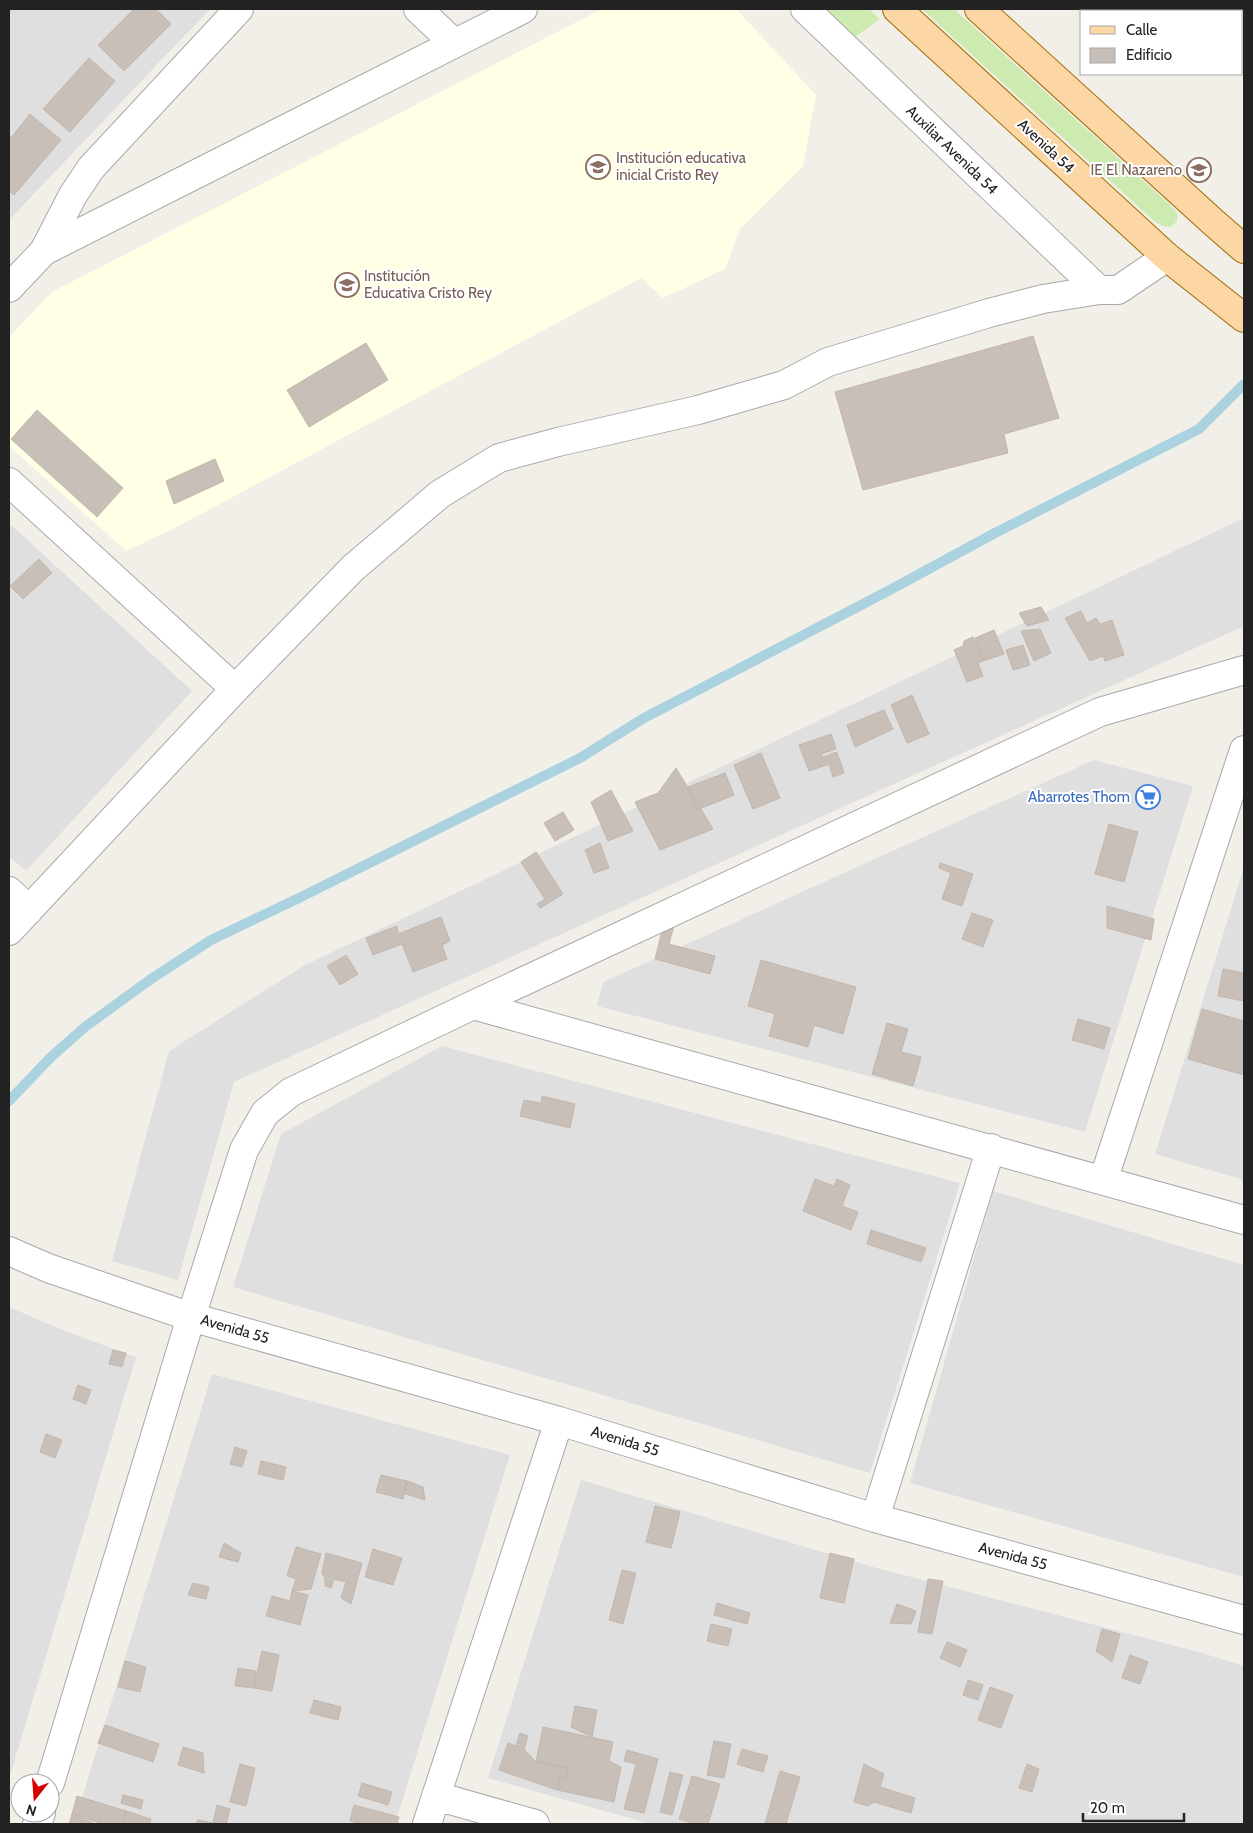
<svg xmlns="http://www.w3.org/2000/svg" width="1253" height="1833" font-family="Cabin,sans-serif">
	<rect width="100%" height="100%" fill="#f2efe9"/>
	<path fill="#e0dfdf" d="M 9,9 L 210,9 L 9,220 Z
		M 1244,518 L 1244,626 L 234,1082 L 178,1280 L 112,1261 L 169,1051 L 305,965 Z
		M 9,523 L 192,691 L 26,871 L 9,856 Z
		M 1094,760 L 1193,786 L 1085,1132 L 597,1006 L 603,982 Z
		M 1244,867 L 1244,1180 L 1155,1154 Z
		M 442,1046 L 960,1183 L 870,1473 L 233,1287 L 281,1134 Z
		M 993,1191 L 1244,1265 L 1244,1577 L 910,1483 Z
		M 9,1307 L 65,1331 L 136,1357 L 9,1779 Z
		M 212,1374 L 510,1455 L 395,1824 L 74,1824 Z
		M 581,1480 L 873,1567 L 1199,1652 L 1244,1666 L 1244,1824 L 651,1824 L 488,1778 Z"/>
	<path fill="#ffffe5" d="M 602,9 L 736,9 L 816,95 L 803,166 L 740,229 L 725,269 L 663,298 L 641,278 L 175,528 L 126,551 L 9,446 L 9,337 L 52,292 Z"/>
	<path fill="#cdebb0" d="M 825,9 L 869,9 L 880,19 L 855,37 Z
		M 922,9 L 954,9 L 1169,204 L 1177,213 L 1177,221 L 1171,227 L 1162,226 L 1154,221 Z"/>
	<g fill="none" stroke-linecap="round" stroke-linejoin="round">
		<path stroke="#aad3df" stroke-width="10" d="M 9,1101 L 51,1057 L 85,1027 L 151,979 L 211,940 L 299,898 L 580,758 L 644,718 L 888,591 L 995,533 L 1199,429 L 1244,384"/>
	</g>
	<path fill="#c7bfb8" stroke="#c4b6ab" d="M 134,9 L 156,9 L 171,24 L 124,71 L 98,45 Z
		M 89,58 L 115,81 L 70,132 L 43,109 Z
		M 30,114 L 61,140 L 14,195 L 9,191 L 9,140 Z
		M 1033,336 L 1059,418 L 1004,434 L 1008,453 L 863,490 L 835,392 Z
		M 366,343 L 388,380 L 309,427 L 287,390 Z
		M 37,410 L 123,488 L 97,517 L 11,439 Z
		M 215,459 L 224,481 L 174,504 L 166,481 Z
		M 39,559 L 52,573 L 23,599 L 10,586 Z
		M 1041,607 L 1049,620 L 1027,626 L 1019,613 Z
		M 1081,611 L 1087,623 L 1096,618 L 1100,624 L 1112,620 L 1124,655 L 1105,661 L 1103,656 L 1090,661 L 1065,618 Z
		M 1040,629 L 1051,653 L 1034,661 L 1021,631 Z
		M 994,630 L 1004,654 L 983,661 L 975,638 Z
		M 973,637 L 983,661 L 978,663 L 983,676 L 967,682 L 954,650 L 963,646 L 964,641 Z
		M 1023,645 L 1030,665 L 1013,670 L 1006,650 Z
		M 912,695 L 929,734 L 907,743 L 891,705 Z
		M 884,710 L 893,729 L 855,747 L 847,725 Z
		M 831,734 L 836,749 L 821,754 L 823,757 L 837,752 L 844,773 L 833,777 L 829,764 L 809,771 L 799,745 Z
		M 761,753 L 780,798 L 753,809 L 734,765 Z
		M 676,768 L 713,829 L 660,850 L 635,802 L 658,793 Z
		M 725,773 L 734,795 L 697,810 L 688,787 Z
		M 611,790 L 633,831 L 608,841 L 591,802 Z
		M 563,812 L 574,830 L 555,841 L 544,823 Z
		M 1109,824 L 1138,832 L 1124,882 L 1095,874 Z
		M 600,843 L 609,868 L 594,873 L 585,850 Z
		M 536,852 L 563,894 L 540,908 L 537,904 L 545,899 L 521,862 Z
		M 940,863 L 973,874 L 962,906 L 942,899 L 951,873 L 939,868 Z
		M 1107,906 L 1154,919 L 1151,940 L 1107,928 Z
		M 972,913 L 993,920 L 983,947 L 962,939 Z
		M 441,917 L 450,941 L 442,945 L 447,959 L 413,972 L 402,944 L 373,955 L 366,938 L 397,926 L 398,934 Z
		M 674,926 L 669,944 L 715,956 L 710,974 L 655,959 L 663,927 Z
		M 346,955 L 358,974 L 340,985 L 327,966 Z
		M 761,960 L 856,987 L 843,1034 L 814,1025 L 808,1047 L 769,1036 L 775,1014 L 748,1006 Z
		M 1223,969 L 1244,973 L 1244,1001 L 1218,996 Z
		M 1202,1009 L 1244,1021 L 1244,1075 L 1188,1059 Z
		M 1078,1019 L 1110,1028 L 1104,1049 L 1072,1040 Z
		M 887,1023 L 908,1029 L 901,1052 L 921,1057 L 913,1086 L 872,1074 Z
		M 542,1096 L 575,1104 L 570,1128 L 520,1116 L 524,1100 L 541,1103 Z
		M 815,1179 L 834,1186 L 837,1179 L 850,1185 L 842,1206 L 858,1212 L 851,1230 L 803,1211 Z
		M 871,1230 L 926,1248 L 921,1262 L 867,1244 Z
		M 113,1350 L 126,1353 L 122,1367 L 109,1364 Z
		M 78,1385 L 91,1390 L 86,1404 L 73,1399 Z
		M 46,1434 L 62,1440 L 55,1458 L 40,1452 Z
		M 235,1447 L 247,1451 L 242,1467 L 230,1464 Z
		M 261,1461 L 286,1467 L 283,1480 L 258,1474 Z
		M 381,1475 L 407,1481 L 403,1499 L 376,1492 Z
		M 407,1481 L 423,1487 L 425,1500 L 403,1493 Z
		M 655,1506 L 680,1512 L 671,1548 L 646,1542 Z
		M 224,1543 L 241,1553 L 238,1562 L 219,1557 Z
		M 296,1547 L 321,1554 L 311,1589 L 292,1591 L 296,1579 L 287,1576 Z
		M 373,1549 L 402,1558 L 393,1585 L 365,1577 Z
		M 326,1553 L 362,1563 L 351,1604 L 341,1598 L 346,1582 L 334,1579 L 331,1588 L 325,1586 L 325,1578 L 322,1573 Z
		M 830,1553 L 854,1559 L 844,1603 L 820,1598 Z
		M 622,1570 L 636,1573 L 623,1624 L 609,1620 Z
		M 928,1579 L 943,1581 L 932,1634 L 918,1632 Z
		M 193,1583 L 209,1587 L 206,1599 L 188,1595 Z
		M 292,1591 L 308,1595 L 300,1625 L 266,1616 L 272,1596 L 290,1601 Z
		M 717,1603 L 750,1613 L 747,1624 L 714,1615 Z
		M 897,1604 L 916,1611 L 911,1624 L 890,1623 Z
		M 711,1624 L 732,1629 L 728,1646 L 707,1641 Z
		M 1102,1629 L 1120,1634 L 1112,1662 L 1096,1651 Z
		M 947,1642 L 967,1650 L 960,1667 L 940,1658 Z
		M 262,1651 L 279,1655 L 272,1691 L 254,1688 Z
		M 1130,1655 L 1148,1662 L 1140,1684 L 1122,1678 Z
		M 125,1661 L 146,1667 L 140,1692 L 118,1687 Z
		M 238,1668 L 256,1671 L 254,1688 L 235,1686 Z
		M 968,1680 L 983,1685 L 978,1700 L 963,1695 Z
		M 990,1687 L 1013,1695 L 1001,1728 L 978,1720 Z
		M 314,1700 L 341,1707 L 338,1720 L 310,1713 Z
		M 575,1706 L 597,1710 L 592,1737 L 571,1727 Z
		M 105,1725 L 159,1744 L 153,1762 L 98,1743 Z
		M 543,1727 L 613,1742 L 609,1761 L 621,1767 L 614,1802 L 557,1790 L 560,1777 L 565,1778 L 568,1768 L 536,1762 Z
		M 520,1733 L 528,1736 L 524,1749 L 536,1762 L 568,1768 L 565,1778 L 560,1777 L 557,1790 L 499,1770 L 508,1743 L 516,1746 Z
		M 714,1741 L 731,1744 L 724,1778 L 707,1775 Z
		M 183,1747 L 203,1753 L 204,1773 L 178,1765 Z
		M 742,1749 L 768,1756 L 763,1772 L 737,1764 Z
		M 627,1750 L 658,1759 L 644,1813 L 624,1809 L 636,1764 L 624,1761 Z
		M 240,1764 L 255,1768 L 246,1806 L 230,1802 Z
		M 864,1764 L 884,1774 L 880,1787 L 915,1798 L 911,1813 L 874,1802 L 868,1806 L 854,1802 Z
		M 1027,1764 L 1039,1769 L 1032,1792 L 1019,1788 Z
		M 780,1771 L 800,1777 L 786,1824 L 765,1824 Z
		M 670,1772 L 683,1775 L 672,1815 L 660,1812 Z
		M 692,1776 L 720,1784 L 708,1824 L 696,1824 L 679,1819 Z
		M 362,1783 L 392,1792 L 388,1805 L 358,1796 Z
		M 123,1795 L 143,1800 L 141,1809 L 121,1803 Z
		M 77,1796 L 126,1811 L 122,1824 L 104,1824 L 72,1814 Z
		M 217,1805 L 230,1809 L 226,1824 L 195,1824 L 198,1820 L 213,1823 Z
		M 354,1805 L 399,1817 L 397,1824 L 363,1824 L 350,1821 Z
		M 126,1811 L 151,1819 L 150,1824 L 122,1824 Z
		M 72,1814 L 95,1824 L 69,1824 Z"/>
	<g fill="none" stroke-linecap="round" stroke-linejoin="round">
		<defs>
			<path id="minor" d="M 418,9 L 454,43
				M 805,9 L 1099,290
				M 44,251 L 73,195 L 91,168 L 239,9
				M 9,288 L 44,251 L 523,9
				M 9,482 L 235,689
				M 9,891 L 29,910
				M 9,931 L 235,689 L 353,568 L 440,494 L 499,458 L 558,442 L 698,410 L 784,385 L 828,362 L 989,313 L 1043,299 L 1099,290 L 1118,290 L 1167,257
				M 473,1005 L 1244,1220
				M 1103,1181 L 1244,750
				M 9,1251 L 48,1268 L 191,1317 L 559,1421 L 875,1518 L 1244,1620
				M 875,1518 L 991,1148
				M 50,1783 L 191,1317 L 244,1150 L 265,1113 L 291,1092 L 473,1005 L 1100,712 L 1244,670
				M 436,1796 L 535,1824
				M 37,1824 L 41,1813
				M 427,1824 L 559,1421"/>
			<path id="major" d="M 897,9 L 1167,257 L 1244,318
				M 979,9 L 1213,222 L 1244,249"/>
		</defs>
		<use href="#minor" stroke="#a9a9a9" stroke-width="30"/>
		<use href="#major" stroke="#a06b00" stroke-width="30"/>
		<use href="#minor" stroke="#fff" stroke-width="28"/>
		<use href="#major" stroke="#fcd6a4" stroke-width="28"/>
	</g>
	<defs>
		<symbol id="school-ring" viewBox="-11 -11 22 22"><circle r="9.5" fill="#fff" stroke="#8d6e63" stroke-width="1.5"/><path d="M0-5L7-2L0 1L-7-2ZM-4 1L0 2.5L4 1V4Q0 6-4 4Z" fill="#8d6e63"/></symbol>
		<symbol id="supermarket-ring" viewBox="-11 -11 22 22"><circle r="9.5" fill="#fff" stroke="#3f7fe0" stroke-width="1.5"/><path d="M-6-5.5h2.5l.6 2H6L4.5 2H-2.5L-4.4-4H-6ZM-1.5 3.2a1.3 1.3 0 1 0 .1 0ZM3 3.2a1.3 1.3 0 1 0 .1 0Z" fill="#3f7fe0"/></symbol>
	</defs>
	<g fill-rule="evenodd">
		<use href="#school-ring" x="584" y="153" width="28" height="28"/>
		<use href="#school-ring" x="1185" y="156" width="28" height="28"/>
		<use href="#school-ring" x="333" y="271" width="28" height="28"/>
		<use href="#supermarket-ring" x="1134" y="783" width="28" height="28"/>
	</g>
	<g text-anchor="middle" stroke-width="4" stroke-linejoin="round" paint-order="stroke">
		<g font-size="15" fill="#222" stroke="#fff">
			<text transform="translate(1046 146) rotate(43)" y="5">Avenida 54</text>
			<text transform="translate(952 150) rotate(44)" y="5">Auxiliar Avenida 54</text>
			<text transform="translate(235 1329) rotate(16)" y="5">Avenida 55</text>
			<text transform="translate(625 1441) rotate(17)" y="5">Avenida 55</text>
			<text transform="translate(1013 1556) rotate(15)" y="5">Avenida 55</text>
		</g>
		<g font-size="15" fill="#785e54" stroke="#fff" text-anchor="start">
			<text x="616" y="163">Institución educativa<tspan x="616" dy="17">inicial Cristo Rey</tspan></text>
			<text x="1182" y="175" text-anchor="end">IE El Nazareno</text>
			<text x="364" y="281">Institución<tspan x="364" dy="17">Educativa Cristo Rey</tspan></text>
		</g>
		<g font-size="15" fill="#366cbe" stroke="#fff" text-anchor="end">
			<text x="1130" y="802">Abarrotes Thom</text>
		</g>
	</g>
	<rect width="1253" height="1833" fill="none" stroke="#222222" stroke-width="20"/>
	<rect x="1080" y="10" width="162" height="65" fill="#ffffff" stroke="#a7a7a7"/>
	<rect x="1090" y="26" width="25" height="8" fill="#fcd6a4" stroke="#a7a7a7"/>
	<text x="1126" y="35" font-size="15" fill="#222222">Calle</text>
	<rect x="1090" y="48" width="25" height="15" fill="#c7bfb8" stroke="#a7a7a7"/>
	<text x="1126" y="60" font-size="15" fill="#222222">Edificio</text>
	<g transform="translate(35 1798) rotate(197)"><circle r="24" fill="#ffffff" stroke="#a7a7a7"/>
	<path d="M0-4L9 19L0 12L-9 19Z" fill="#d40000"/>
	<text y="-8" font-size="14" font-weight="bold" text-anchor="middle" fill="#222222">N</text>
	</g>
	<path d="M1083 1813v8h101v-8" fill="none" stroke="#222222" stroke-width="2.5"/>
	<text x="1090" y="1813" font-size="15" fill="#222222" stroke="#ffffff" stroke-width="4" paint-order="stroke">20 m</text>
</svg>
